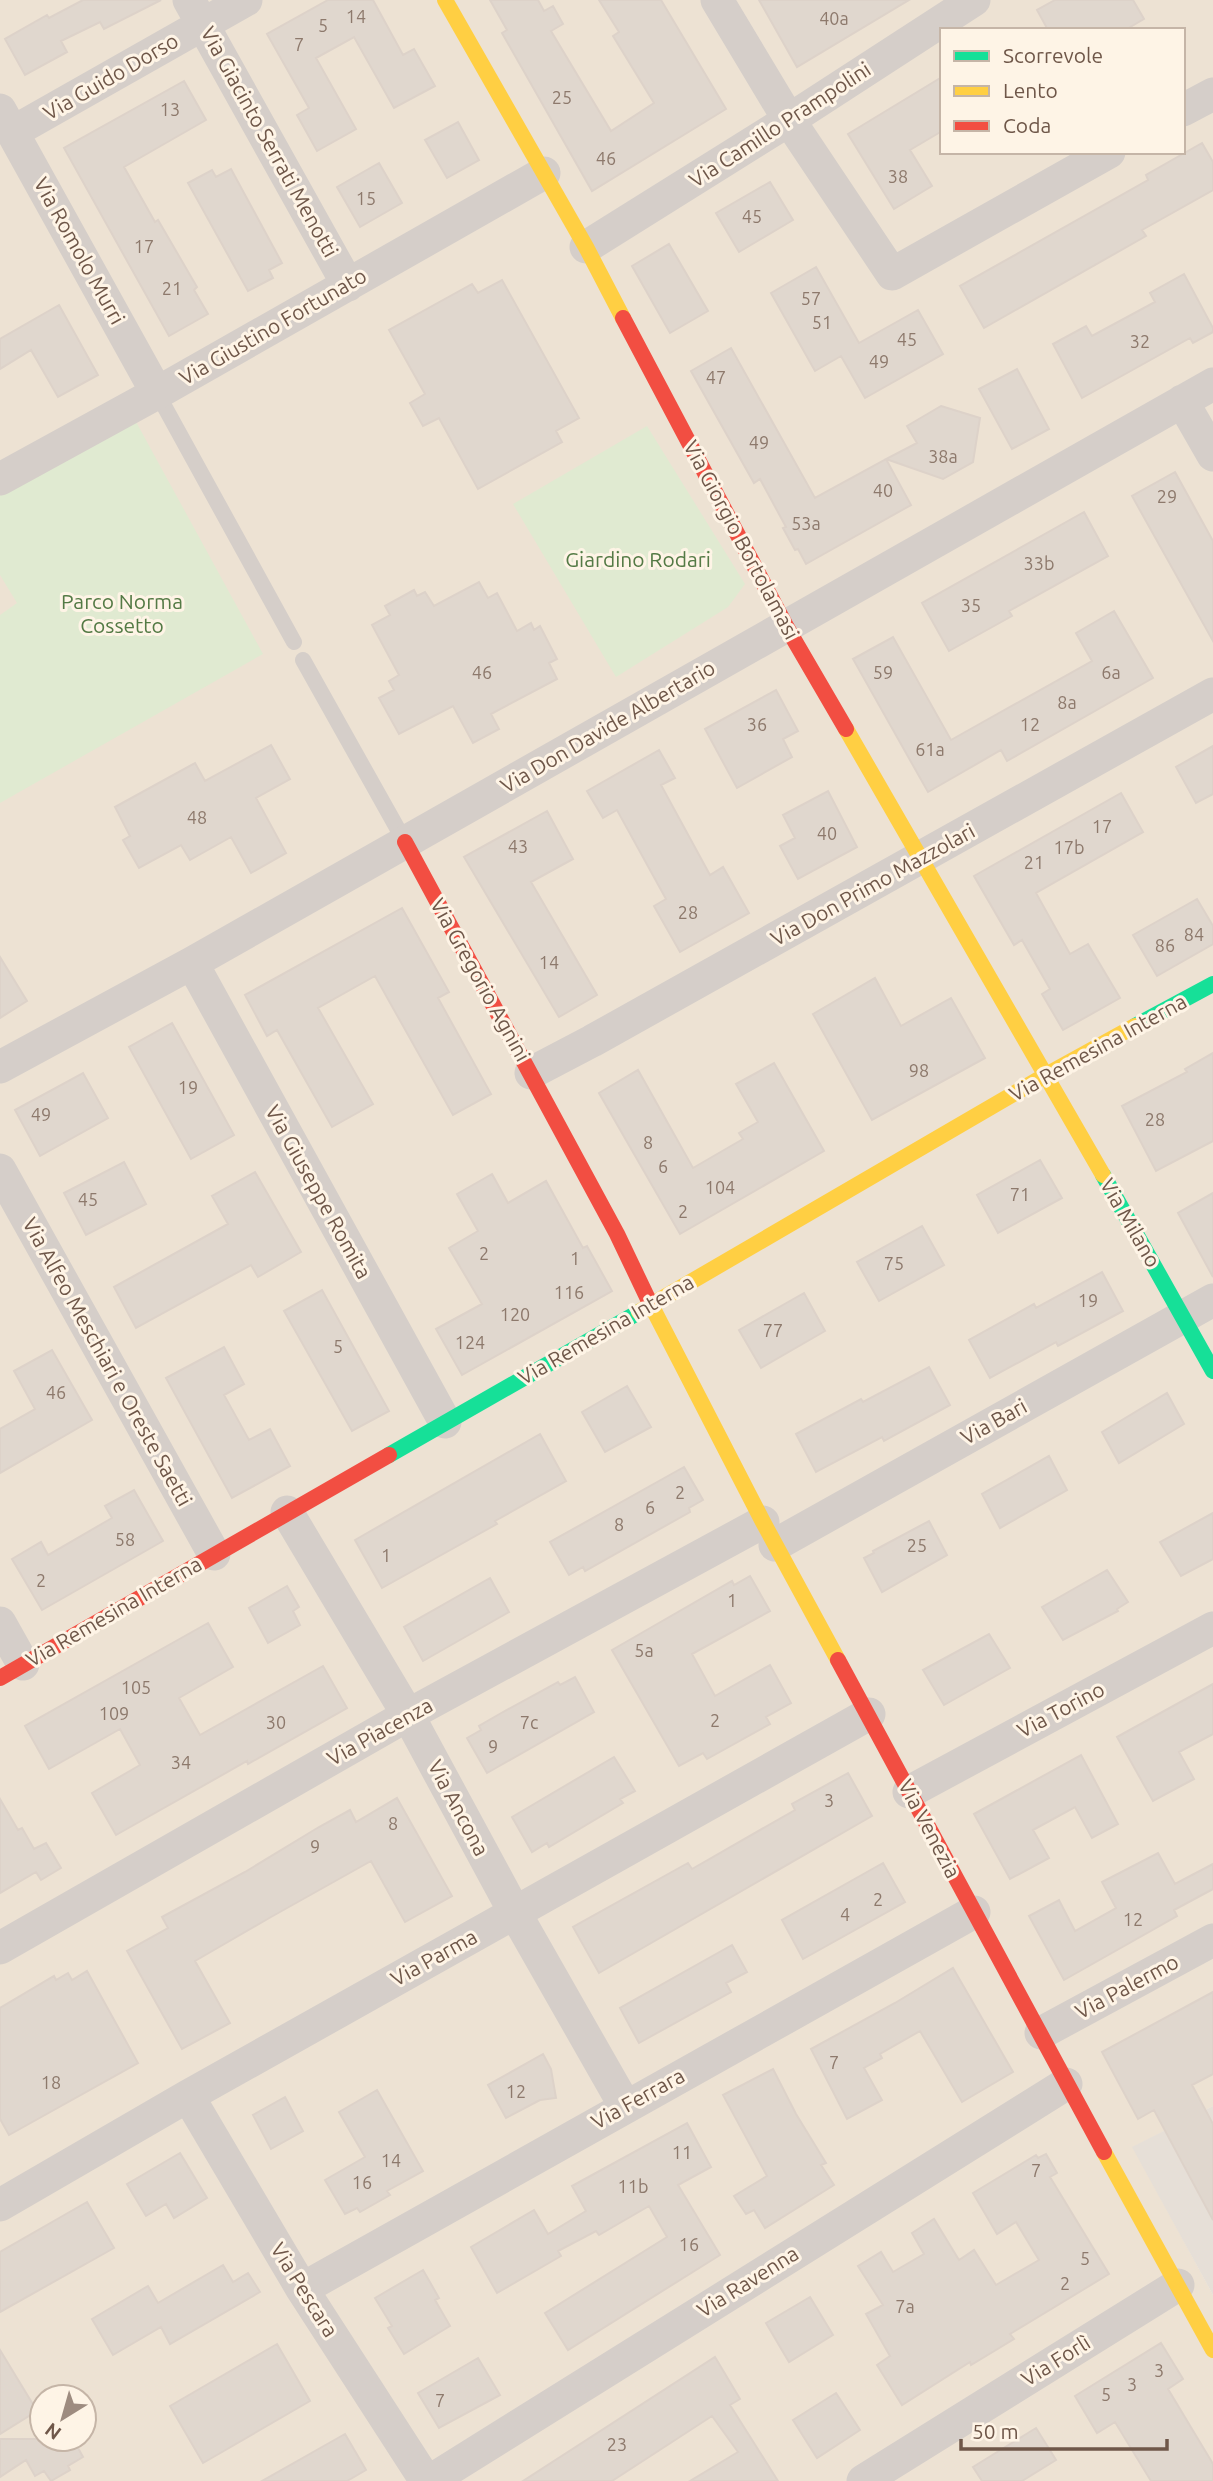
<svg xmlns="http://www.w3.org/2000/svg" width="1213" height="2481" font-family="Ubuntu,sans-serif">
	<rect width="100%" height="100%" fill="#f4efe6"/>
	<path fill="#ede2d3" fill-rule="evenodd" d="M 0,0 L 1213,0 L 1213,2106 L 1133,2147 L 1213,2295 L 1213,2481 L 0,2481 ZM 942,30 L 1183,30 L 1183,152 L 942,152 ZM 42,2397 L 84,2397 L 84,2439 L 42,2439 Z"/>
	<path fill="#e6dfd7" d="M 1213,2106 L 1213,2295 L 1132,2147 Z"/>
	<path fill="#e0ead1" d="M 135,420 L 263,654 L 0,803 L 0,615 L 17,603 L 0,575 L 0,494 Z
		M 647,426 L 745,584 L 728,607 L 616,677 L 513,504 Z"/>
	<path fill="#e0d7ce" stroke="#ddd2c9" stroke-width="2" d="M 83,0 L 161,0 L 104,29 L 100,22 L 61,41 L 67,52 L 25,75 L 5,39 L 47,15 L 49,18 Z
		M 328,0 L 373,0 L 403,55 L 414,49 L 435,86 L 394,108 L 354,37 L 316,58 L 356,129 L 317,151 L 297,115 L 309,108 L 267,34 Z
		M 490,0 L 538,0 L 544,11 L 553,6 L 563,24 L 551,31 L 611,131 L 654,103 L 613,36 L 619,32 L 599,0 L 661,0 L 726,109 L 592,191 L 502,33 L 507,30 Z
		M 759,0 L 909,0 L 797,67 Z
		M 1055,0 L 1133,0 L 1144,19 L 1125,30 L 1048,30 L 1037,10 Z
		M 942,77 L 942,131 L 910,150 L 932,186 L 894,209 L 848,134 Z
		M 184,81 L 206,120 L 124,167 L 155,222 L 158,220 L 197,287 L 194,290 L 208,314 L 169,336 L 64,148 Z
		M 458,122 L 479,160 L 447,178 L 425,140 Z
		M 1202,143 L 1213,162 L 1213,190 L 1142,230 L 1146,236 L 984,328 L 960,286 L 1148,180 L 1146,175 Z
		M 379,163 L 402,203 L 360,227 L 337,187 Z
		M 231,169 L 282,263 L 269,270 L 273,278 L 248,291 L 188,183 L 212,170 L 216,177 Z
		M 770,182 L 793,220 L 739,252 L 716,213 Z
		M 669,244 L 708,311 L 670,333 L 632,266 Z
		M 816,267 L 859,343 L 918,310 L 943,354 L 865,398 L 841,356 L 815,371 L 771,293 Z
		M 1184,274 L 1213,328 L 1213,332 L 1193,343 L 1190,338 L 1082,398 L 1053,344 L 1086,326 L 1092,336 L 1155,302 L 1150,293 Z
		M 502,280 L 579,418 L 556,431 L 562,442 L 478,489 L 439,418 L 423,426 L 410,403 L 425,394 L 389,330 L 472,284 L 478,293 Z
		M 59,305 L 98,375 L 58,397 L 31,350 L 0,369 L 0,339 Z
		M 731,348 L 815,498 L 886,459 L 911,505 L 806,564 L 798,549 L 795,550 L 783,528 L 786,527 L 760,479 L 754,483 L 691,371 Z
		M 1017,369 L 1049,429 L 1012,449 L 979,389 Z
		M 941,406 L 980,418 L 973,462 L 943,479 L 886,459 L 917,443 L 907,426 Z
		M 1175,472 L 1213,541 L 1213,641 L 1132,496 Z
		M 1084,512 L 1108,556 L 1009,611 L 1012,616 L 949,651 L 922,603 Z
		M 479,582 L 488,598 L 497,593 L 517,631 L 531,623 L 534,630 L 540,626 L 557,659 L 549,663 L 557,679 L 491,714 L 499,729 L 473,743 L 453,706 L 399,734 L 379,698 L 394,690 L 389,681 L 399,675 L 372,625 L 390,615 L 385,606 L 414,590 L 417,596 L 425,592 L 434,606 Z
		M 1114,611 L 1153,678 L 1007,761 L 1001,750 L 928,792 L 853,659 L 893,637 L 951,740 L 1092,661 L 1076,633 Z
		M 776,690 L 798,731 L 783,739 L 792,757 L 737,788 L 705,729 Z
		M 271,745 L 290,779 L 256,798 L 286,853 L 251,873 L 231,837 L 190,860 L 181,845 L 139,868 L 123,840 L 130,836 L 115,807 L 195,763 L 205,781 Z
		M 1213,746 L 1213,794 L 1196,803 L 1176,767 Z
		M 659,750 L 675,778 L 661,785 L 710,875 L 723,867 L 749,913 L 680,952 L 654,906 L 666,899 L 617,810 L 603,818 L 587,791 Z
		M 828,791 L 857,847 L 798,879 L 780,846 L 795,838 L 783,815 Z
		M 1121,793 L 1143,832 L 1036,893 L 1070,954 L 1088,944 L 1120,998 L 1063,1030 L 1042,994 L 1050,989 L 1022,940 L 1014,945 L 974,876 Z
		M 547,811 L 573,859 L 531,882 L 597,995 L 559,1017 L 464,857 Z
		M 1197,899 L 1213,926 L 1213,944 L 1157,976 L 1133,935 Z
		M 402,908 L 449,992 L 438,998 L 491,1094 L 453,1115 L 375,976 L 318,1008 L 373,1104 L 332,1127 L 277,1030 L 267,1036 L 245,995 Z
		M 0,957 L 27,1001 L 0,1018 Z
		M 875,978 L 901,1026 L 951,998 L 985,1058 L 872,1120 L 813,1014 Z
		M 172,1023 L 234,1135 L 191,1159 L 129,1047 Z
		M 1213,1053 L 1213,1141 L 1156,1171 L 1122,1106 L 1187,1072 L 1185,1069 Z
		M 774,1063 L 824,1151 L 680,1234 L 599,1093 L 638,1070 L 693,1168 L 743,1139 L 739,1133 L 758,1122 L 736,1084 Z
		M 83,1073 L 108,1118 L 40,1156 L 15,1110 Z
		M 1040,1160 L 1062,1198 L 998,1233 L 977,1195 Z
		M 124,1162 L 146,1204 L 86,1235 L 64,1193 Z
		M 255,1172 L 301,1252 L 258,1277 L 251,1265 L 136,1328 L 114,1287 L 228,1224 L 212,1196 Z
		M 492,1174 L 508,1203 L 546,1181 L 583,1248 L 587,1246 L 612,1291 L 462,1375 L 436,1329 L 482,1304 L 449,1248 L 478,1231 L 457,1194 Z
		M 1213,1193 L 1213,1277 L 1178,1213 Z
		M 922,1226 L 944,1265 L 879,1301 L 857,1262 Z
		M 1102,1272 L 1123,1311 L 1058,1346 L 1056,1342 L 990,1378 L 969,1340 L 1034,1304 L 1036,1308 Z
		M 322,1290 L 389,1411 L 352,1431 L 284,1311 Z
		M 804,1293 L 825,1331 L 761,1368 L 739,1330 Z
		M 224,1347 L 244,1384 L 224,1395 L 249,1440 L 270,1429 L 290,1466 L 232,1498 L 166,1378 Z
		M 52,1350 L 92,1420 L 0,1473 L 0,1429 L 35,1409 L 14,1371 Z
		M 929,1367 L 950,1405 L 884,1441 L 882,1437 L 816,1472 L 796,1434 L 861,1399 L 863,1402 Z
		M 627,1386 L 651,1427 L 605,1452 L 582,1412 Z
		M 1167,1393 L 1184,1424 L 1119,1463 L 1102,1432 Z
		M 540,1434 L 566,1481 L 495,1521 L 497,1524 L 382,1588 L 355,1540 Z
		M 1049,1456 L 1067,1490 L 1000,1528 L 982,1494 Z
		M 684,1467 L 703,1500 L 689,1508 L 690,1512 L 585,1571 L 583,1567 L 569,1575 L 550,1542 Z
		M 134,1490 L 163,1541 L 42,1610 L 12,1559 L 41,1542 L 48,1555 L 112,1518 L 105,1506 Z
		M 1213,1513 L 1213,1559 L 1181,1576 L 1160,1542 Z
		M 929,1521 L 947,1555 L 882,1592 L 864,1558 L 874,1553 L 873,1551 Z
		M 1107,1570 L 1128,1602 L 1117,1609 L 1118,1611 L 1063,1640 L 1042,1607 Z
		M 750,1576 L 770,1611 L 692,1654 L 715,1696 L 770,1665 L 791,1703 L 766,1717 L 770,1724 L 707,1759 L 703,1753 L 679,1766 L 612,1650 L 732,1581 L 734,1585 Z
		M 490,1578 L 509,1612 L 423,1661 L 404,1627 Z
		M 287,1586 L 299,1607 L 293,1611 L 300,1625 L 268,1643 L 249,1608 Z
		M 208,1623 L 233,1667 L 179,1698 L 200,1735 L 323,1666 L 347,1708 L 248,1764 L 247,1761 L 116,1835 L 92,1793 L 140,1765 L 120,1729 L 49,1769 L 25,1726 Z
		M 989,1634 L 1010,1668 L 944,1705 L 923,1670 Z
		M 575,1677 L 594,1712 L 487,1773 L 467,1738 L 481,1730 L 479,1726 L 503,1712 L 558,1682 L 560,1685 Z
		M 1213,1684 L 1213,1734 L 1179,1752 L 1194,1779 L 1153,1801 L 1117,1737 Z
		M 1081,1755 L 1118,1824 L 1092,1838 L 1075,1807 L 1033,1830 L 1049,1858 L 1010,1879 L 974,1814 Z
		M 614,1757 L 635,1791 L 620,1799 L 623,1803 L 549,1847 L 547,1843 L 532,1852 L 512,1817 Z
		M 848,1773 L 872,1816 L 599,1973 L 573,1927 L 688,1863 L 692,1869 L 795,1810 L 792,1804 Z
		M 397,1798 L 452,1896 L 405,1922 L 371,1861 L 271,1917 L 195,1961 L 230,2023 L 182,2049 L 127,1951 L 168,1928 L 162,1917 L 245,1872 L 319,1827 L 350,1810 L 356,1822 Z
		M 0,1799 L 18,1830 L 22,1828 L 34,1849 L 46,1843 L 61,1868 L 41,1880 L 36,1872 L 0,1893 Z
		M 1158,1853 L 1175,1884 L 1213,1864 L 1213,1889 L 1174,1910 L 1177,1916 L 1064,1980 L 1029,1916 L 1059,1900 L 1075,1931 L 1116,1908 L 1102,1882 Z
		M 883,1863 L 905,1902 L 803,1959 L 782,1920 Z
		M 732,1945 L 747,1972 L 726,1983 L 731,1992 L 639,2043 L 620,2008 Z
		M 953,1968 L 1013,2072 L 962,2102 L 920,2031 L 880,2054 L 882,2058 L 864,2068 L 882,2100 L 847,2119 L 811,2049 L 895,2003 Z
		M 87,1971 L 138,2063 L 9,2135 L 0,2119 L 0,2008 L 54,1976 L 56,1980 L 68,1973 L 72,1980 Z
		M 1213,1992 L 1213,2074 L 1192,2085 L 1213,2124 L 1213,2220 L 1154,2110 L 1138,2119 L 1102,2052 Z
		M 543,2054 L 551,2069 L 556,2098 L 540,2100 L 506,2118 L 488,2085 Z
		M 773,2069 L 796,2114 L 826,2163 L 821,2165 L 834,2185 L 765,2228 L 754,2210 L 746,2214 L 734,2196 L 767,2176 L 723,2095 Z
		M 377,2090 L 423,2171 L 387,2191 L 390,2195 L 360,2212 L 357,2208 L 345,2214 L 325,2180 L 365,2157 L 339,2112 Z
		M 285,2097 L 303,2131 L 271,2149 L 253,2115 Z
		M 687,2123 L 711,2167 L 678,2185 L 720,2255 L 568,2350 L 545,2313 L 667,2237 L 649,2206 L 599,2235 L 596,2231 L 558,2251 L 561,2256 L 497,2293 L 471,2247 L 534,2210 L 548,2234 L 586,2211 L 572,2186 Z
		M 180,2153 L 207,2198 L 174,2218 L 166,2204 L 146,2216 L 127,2184 Z
		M 1046,2154 L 1057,2173 L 1050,2177 L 1109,2274 L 1010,2334 L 1014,2339 L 971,2365 L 970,2362 L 902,2405 L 877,2365 L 890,2356 L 866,2314 L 883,2305 L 858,2266 L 881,2252 L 893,2272 L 924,2254 L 912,2233 L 934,2219 L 959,2260 L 974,2250 L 996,2285 L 1039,2260 L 1016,2222 L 997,2234 L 973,2193 L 1036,2155 L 1038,2158 Z
		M 87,2202 L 114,2248 L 0,2312 L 0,2252 Z
		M 223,2265 L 233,2282 L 248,2273 L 260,2292 L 170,2344 L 161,2327 L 113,2355 L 92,2319 L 148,2286 L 158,2303 Z
		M 423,2270 L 439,2298 L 435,2300 L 450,2326 L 404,2354 L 388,2328 L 392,2326 L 375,2298 Z
		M 810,2297 L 833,2335 L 789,2362 L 766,2323 Z
		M 1161,2343 L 1183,2379 L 1168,2389 L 1213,2464 L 1213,2481 L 1151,2481 L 1115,2422 L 1097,2433 L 1075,2396 Z
		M 277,2344 L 310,2401 L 203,2463 L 170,2406 Z
		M 0,2350 L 37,2411 L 0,2434 Z
		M 715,2357 L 740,2399 L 730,2405 L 778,2481 L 690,2481 L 738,2452 L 712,2416 L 612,2481 L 523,2481 Z
		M 478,2358 L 500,2395 L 439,2428 L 418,2393 Z
		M 836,2393 L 860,2430 L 817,2458 L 793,2420 Z
		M 1036,2428 L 1056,2460 L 1022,2481 L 982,2481 L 973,2467 Z
		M 345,2434 L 366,2470 L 347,2481 L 262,2481 Z
		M 0,2439 L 73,2439 L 83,2457 L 68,2466 L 70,2470 L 51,2481 L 44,2471 L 35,2476 L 26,2460 L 0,2477 Z"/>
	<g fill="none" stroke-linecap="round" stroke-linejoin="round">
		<path stroke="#d5cec9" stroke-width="16" d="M 157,393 L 294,642
			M 303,660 L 405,842"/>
		<path stroke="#d5cec9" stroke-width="33" d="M 189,0 L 348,285
			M 717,0 L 789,120 L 892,274 L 1109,152
			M 0,110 L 157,393
			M 1183,110 L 1213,94
			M 13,132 L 246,0
			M 586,247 L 789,120 L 974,0
			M 1182,401 L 1213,455
			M 0,479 L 157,393 L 544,173
			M 192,963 L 445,1422
			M 0,1067 L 192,963 L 1213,384
			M 531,1073 L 592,1041 L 1213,694
			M 0,1170 L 214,1554
			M 287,1512 L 408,1715 L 515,1913 L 625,2106
			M 775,1545 L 1213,1300
			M 0,1623 L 23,1664
			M 909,1792 L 1213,1628
			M 0,1948 L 408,1715 L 763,1522
			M 1041,2033 L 1213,1940
			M 188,2096 L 302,2289 L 426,2481
			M 0,2205 L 188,2096 L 869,1714
			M 302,2289 L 974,1912
			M 430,2481 L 1066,2084
			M 863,2481 L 1178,2285"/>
		<path stroke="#16e098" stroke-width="16" d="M 1135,1026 L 1213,984
			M 1103,1175 L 1213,1371
			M 389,1455 L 639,1312"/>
		<path stroke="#ffcf43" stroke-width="16" d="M 445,0 L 586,247 L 623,318
			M 846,729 L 1103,1175
			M 648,1299 L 763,1522 L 838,1660
			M 639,1312 L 1046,1075 L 1135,1026
			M 1104,2152 L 1213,2350"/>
		<path stroke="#f24e42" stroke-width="16" d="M 623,318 L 786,626 L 846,729
			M 405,842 L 617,1234 L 648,1299
			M 838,1660 L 1104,2152
			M 0,1678 L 389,1455"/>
	</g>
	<g text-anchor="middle" stroke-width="6" stroke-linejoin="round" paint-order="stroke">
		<g font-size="18" fill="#8d796c">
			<text x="356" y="23">14</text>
			<text x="834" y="25">40a</text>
			<text x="323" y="32">5</text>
			<text x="299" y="51">7</text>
			<text x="562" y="104">25</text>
			<text x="170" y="116">13</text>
			<text x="606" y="165">46</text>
			<text x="898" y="183">38</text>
			<text x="366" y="205">15</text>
			<text x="752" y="223">45</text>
			<text x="144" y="253">17</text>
			<text x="172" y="295">21</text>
			<text x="811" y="305">57</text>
			<text x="822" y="329">51</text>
			<text x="907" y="346">45</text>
			<text x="1140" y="348">32</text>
			<text x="879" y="368">49</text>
			<text x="716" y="384">47</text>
			<text x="759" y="449">49</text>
			<text x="943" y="463">38a</text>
			<text x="883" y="497">40</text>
			<text x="1167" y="503">29</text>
			<text x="806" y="530">53a</text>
			<text x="1039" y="570">33b</text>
			<text x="971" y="612">35</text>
			<text x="482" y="679">46</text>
			<text x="883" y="679">59</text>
			<text x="1111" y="679">6a</text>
			<text x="1067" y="709">8a</text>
			<text x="757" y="731">36</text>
			<text x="1030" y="731">12</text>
			<text x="930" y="756">61a</text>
			<text x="197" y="824">48</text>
			<text x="1102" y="833">17</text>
			<text x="827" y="840">40</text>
			<text x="518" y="853">43</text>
			<text x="1069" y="854">17b</text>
			<text x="1034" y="869">21</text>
			<text x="688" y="919">28</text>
			<text x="1194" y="941">84</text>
			<text x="1165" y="952">86</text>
			<text x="549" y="969">14</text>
			<text x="919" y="1077">98</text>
			<text x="188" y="1094">19</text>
			<text x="41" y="1121">49</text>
			<text x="1155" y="1126">28</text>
			<text x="648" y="1149">8</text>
			<text x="663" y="1173">6</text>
			<text x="720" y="1194">104</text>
			<text x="1020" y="1201">71</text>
			<text x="88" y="1206">45</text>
			<text x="683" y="1218">2</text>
			<text x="484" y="1260">2</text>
			<text x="575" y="1265">1</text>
			<text x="894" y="1270">75</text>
			<text x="569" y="1299">116</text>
			<text x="1088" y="1307">19</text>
			<text x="515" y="1321">120</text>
			<text x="773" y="1337">77</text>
			<text x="470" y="1349">124</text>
			<text x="338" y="1353">5</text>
			<text x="56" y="1399">46</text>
			<text x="680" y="1499">2</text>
			<text x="650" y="1514">6</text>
			<text x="619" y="1531">8</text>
			<text x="125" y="1546">58</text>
			<text x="917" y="1552">25</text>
			<text x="386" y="1562">1</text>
			<text x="41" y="1587">2</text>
			<text x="732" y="1607">1</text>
			<text x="644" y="1657">5a</text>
			<text x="136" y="1694">105</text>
			<text x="114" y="1720">109</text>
			<text x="715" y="1727">2</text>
			<text x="276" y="1729">30</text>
			<text x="529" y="1729">7c</text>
			<text x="493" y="1753">9</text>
			<text x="181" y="1769">34</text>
			<text x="829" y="1807">3</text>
			<text x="393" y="1830">8</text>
			<text x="315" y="1853">9</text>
			<text x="878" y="1906">2</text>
			<text x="845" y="1921">4</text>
			<text x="1133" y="1926">12</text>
			<text x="834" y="2069">7</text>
			<text x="51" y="2089">18</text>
			<text x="516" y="2098">12</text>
			<text x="682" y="2159">11</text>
			<text x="391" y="2167">14</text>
			<text x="1036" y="2177">7</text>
			<text x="362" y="2189">16</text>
			<text x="633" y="2193">11b</text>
			<text x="689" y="2251">16</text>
			<text x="1085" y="2265">5</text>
			<text x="1065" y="2290">2</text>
			<text x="905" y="2313">7a</text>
			<text x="1159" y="2377">3</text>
			<text x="1132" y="2391">3</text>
			<text x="1106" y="2401">5</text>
			<text x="440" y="2407">7</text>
			<text x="617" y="2451">23</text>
		</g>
		<g font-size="21" fill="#6f5749" stroke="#fef4e6">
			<text transform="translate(111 77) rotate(-30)" y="7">Via Guido Dorso</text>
			<text transform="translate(780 125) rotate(-33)" y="7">Via Camillo Prampolini</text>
			<text transform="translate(269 142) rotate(61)" y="7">Via Giacinto Serrati Menotti</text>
			<text transform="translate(79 251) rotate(61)" y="7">Via Romolo Murri</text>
			<text transform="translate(273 327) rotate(-30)" y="7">Via Giustino Fortunato</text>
			<text transform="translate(741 540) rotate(62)" y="7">Via Giorgio Bortolamasi</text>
			<text transform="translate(608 727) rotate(-30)" y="7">Via Don Davide Albertario</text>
			<text transform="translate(873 885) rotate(-29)" y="7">Via Don Primo Mazzolari</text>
			<text transform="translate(480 980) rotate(61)" y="7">Via Gregorio Agnini</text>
			<text transform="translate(1098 1048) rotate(-29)" y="7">Via Remesina Interna</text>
			<text transform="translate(318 1192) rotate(61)" y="7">Via Giuseppe Romita</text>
			<text transform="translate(1130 1223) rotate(60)" y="7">Via Milano</text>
			<text transform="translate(606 1330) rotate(-30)" y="7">Via Remesina Interna</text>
			<text transform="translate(107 1362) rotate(61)" y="7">Via Alfeo Meschiari e Oreste Saetti</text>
			<text transform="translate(994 1422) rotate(-29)" y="7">Via Bari</text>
			<text transform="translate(114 1612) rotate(-30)" y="7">Via Remesina Interna</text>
			<text transform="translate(1061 1710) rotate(-28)" y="7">Via Torino</text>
			<text transform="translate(380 1732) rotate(-29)" y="7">Via Piacenza</text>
			<text transform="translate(458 1808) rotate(62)" y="7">Via Ancona</text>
			<text transform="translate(929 1829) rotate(62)" y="7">Via Venezia</text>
			<text transform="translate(434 1958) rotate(-29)" y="7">Via Parma</text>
			<text transform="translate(1127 1987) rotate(-28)" y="7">Via Palermo</text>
			<text transform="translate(638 2099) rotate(-29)" y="7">Via Ferrara</text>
			<text transform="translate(748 2282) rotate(-32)" y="7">Via Ravenna</text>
			<text transform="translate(304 2290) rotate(58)" y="7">Via Pescara</text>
			<text transform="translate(1056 2361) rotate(-32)" y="7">Via Forlì</text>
		</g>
		<g font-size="21" fill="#547a45" stroke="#fef4e6">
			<text x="638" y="567">Giardino Rodari</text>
			<text x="122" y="609">Parco Norma<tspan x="122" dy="24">Cossetto</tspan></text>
		</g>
	</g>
	<rect x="940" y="28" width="245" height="126" fill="#fef4e6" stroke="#c5b5a7" stroke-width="2"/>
	<rect x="954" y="51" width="35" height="10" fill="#16e098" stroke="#c5b5a7" stroke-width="2"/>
	<text x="1003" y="63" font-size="21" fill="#6f5749">Scorrevole</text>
	<rect x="954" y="86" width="35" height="10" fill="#ffcf43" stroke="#c5b5a7" stroke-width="2"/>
	<text x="1003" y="98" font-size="21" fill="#6f5749">Lento</text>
	<rect x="954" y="121" width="35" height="10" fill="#f24e42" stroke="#c5b5a7" stroke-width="2"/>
	<text x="1003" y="133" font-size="21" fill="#6f5749">Coda</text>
	<g transform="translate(63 2418) rotate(217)"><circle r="33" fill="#fef4e6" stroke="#c5b5a7" stroke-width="2"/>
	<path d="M0-5L12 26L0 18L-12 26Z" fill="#9e8c80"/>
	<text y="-10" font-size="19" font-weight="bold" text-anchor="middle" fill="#6f5749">N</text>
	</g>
	<path d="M961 2439v10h206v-10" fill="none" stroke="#6f5749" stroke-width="3.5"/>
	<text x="972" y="2439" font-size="21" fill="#6f5749" stroke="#fef4e6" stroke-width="5" paint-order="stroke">50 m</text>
</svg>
